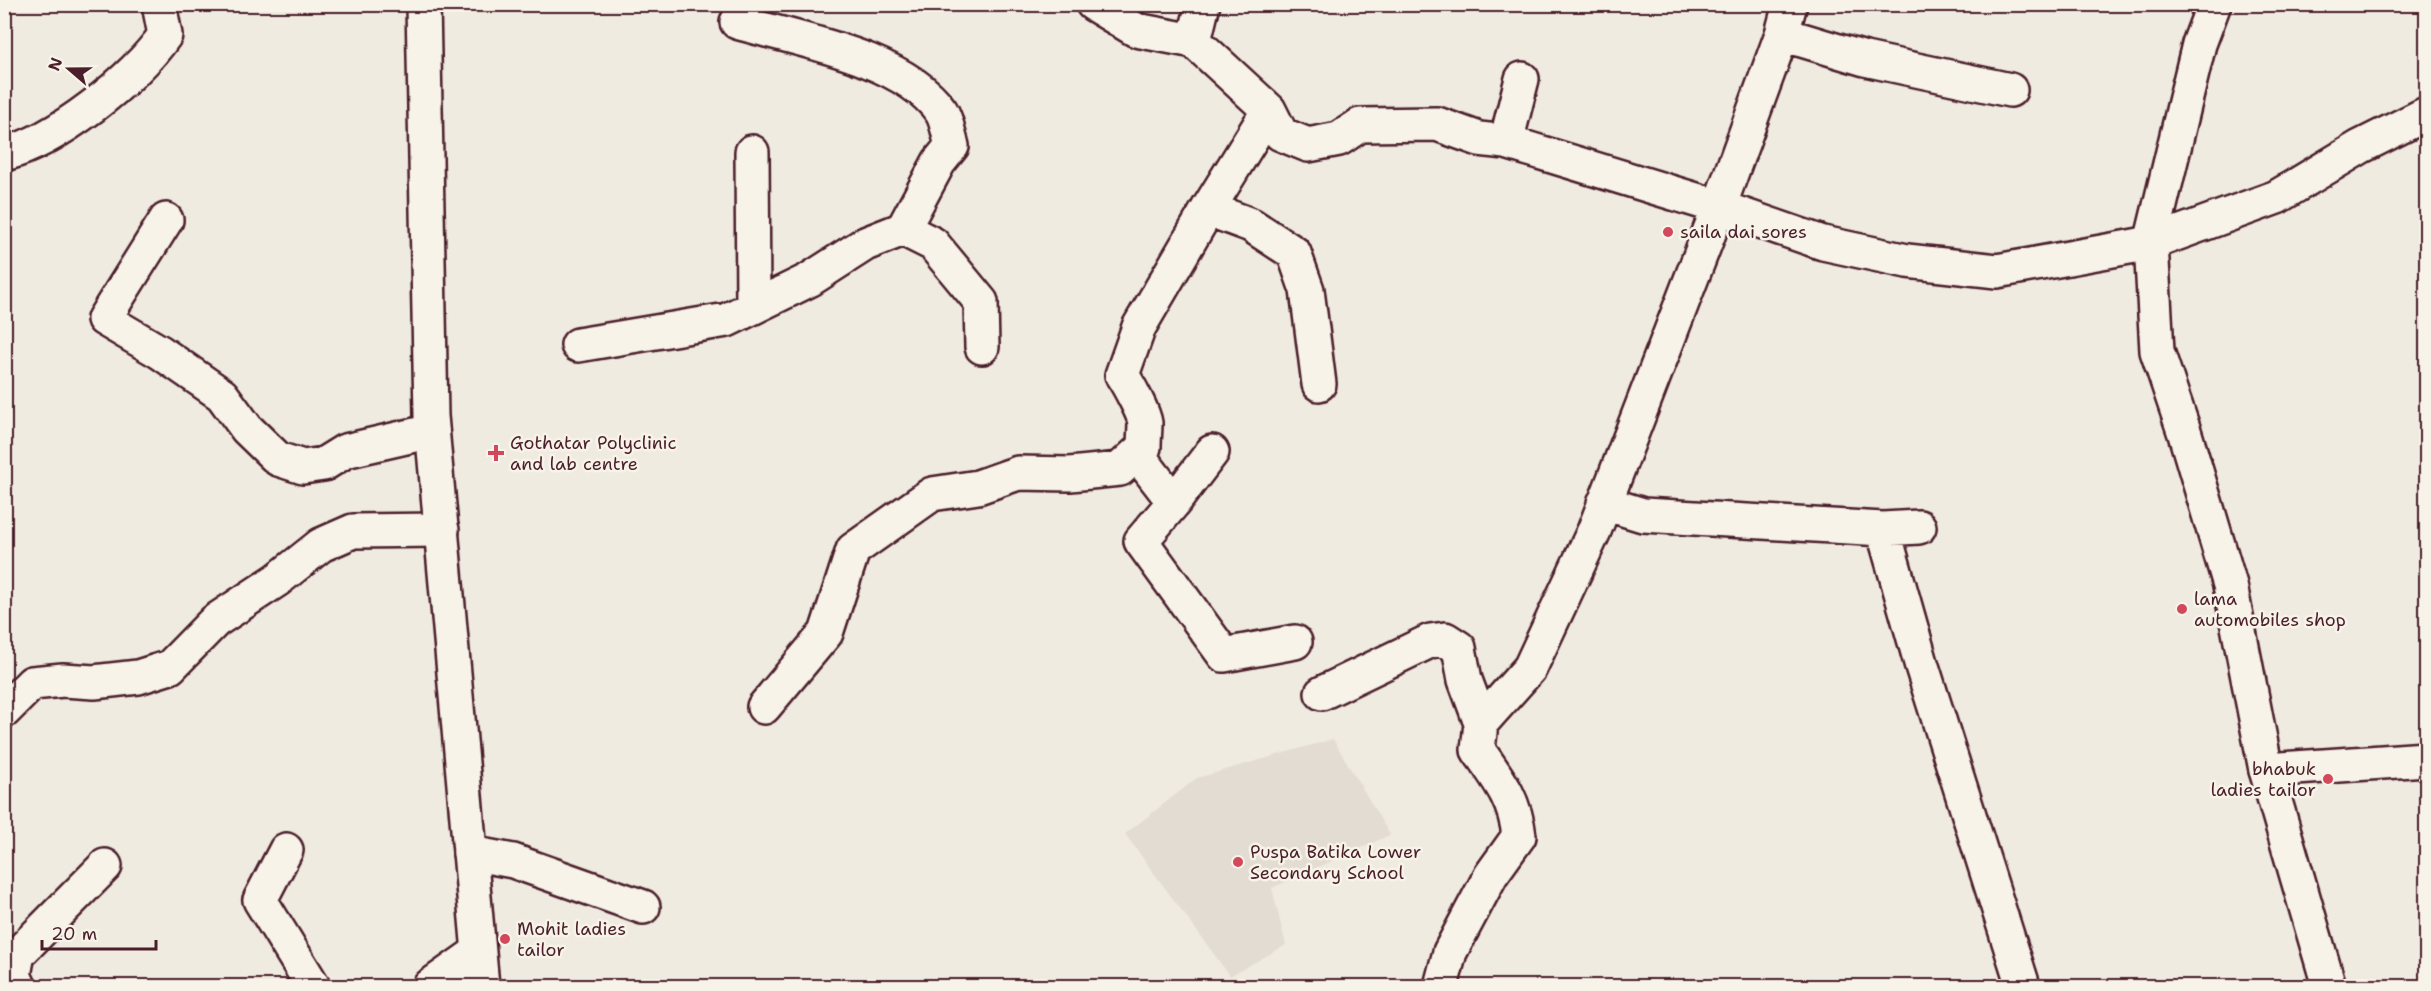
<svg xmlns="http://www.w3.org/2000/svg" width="2431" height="991" font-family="'Shantell Sans',sans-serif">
	<rect width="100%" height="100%" fill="#f0ebe0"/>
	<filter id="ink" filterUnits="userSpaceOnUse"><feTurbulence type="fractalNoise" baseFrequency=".0167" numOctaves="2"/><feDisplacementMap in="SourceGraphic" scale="12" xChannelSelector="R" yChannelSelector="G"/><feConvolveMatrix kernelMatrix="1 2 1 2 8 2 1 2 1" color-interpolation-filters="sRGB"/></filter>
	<g filter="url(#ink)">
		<path fill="#e3dcd2" d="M 1333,739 L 1390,835 L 1272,888 L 1286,945 L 1230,976 L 1125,834 L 1197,778 Z"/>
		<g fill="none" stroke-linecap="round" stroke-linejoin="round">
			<defs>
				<path id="minor" d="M 1093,4 L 1136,30 L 1194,41 L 1269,110 L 1281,134 L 1308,145 L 1339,139 L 1360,125 L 1437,124 L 1479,139 L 1506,142 L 1719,207 L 1823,243 L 1907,261 L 1997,271 L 2151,243 L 2277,197 L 2360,147 L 2426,114
					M 1782,34 L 1865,59 L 2010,90
					M 1194,41 L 1203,4
					M 1506,142 L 1522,79
					M 752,152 L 753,306
					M 4,154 C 55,142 136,78 165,35 L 159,4
					M 1208,209 L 1251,225 L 1294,253 L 1307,290 L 1319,384
					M 166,220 L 104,319 L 160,352 L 222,395 L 247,429 L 278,459 L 303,467 L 324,464 L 345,451 L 432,431
					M 903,229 L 933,244 L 981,302 L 982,347
					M 578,345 L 727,320 L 809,280 L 865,244 L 903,229 L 939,162 L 952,146 C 949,136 947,120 941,111 C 903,57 798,40 737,22
					M 1137,454 L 1174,502 L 1141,541 L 1224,655 L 1295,642
					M 1174,502 L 1212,452
					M 1604,503 L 1643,515 L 1883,529 L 1919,527
					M 1883,529 L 1921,663 L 2023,986
					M 1322,693 L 1430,641 L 1445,639 L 1459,648 L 1465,680 L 1481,723
					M 764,707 L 826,633 L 853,550 L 932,494 L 978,487 L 1018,473 L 1070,474 L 1120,469 L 1144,447 C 1144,439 1145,431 1145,423 C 1144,413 1128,384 1122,375 L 1139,327 L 1208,209 L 1269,110
					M 4,711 L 32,683 L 63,680 L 94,682 L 138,677 L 170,667 L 215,621 L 277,580 L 321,545 L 353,531 L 442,530
					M 2266,770 L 2426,759
					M 286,850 L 260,900 L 313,986
					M 470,853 L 513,861 L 643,907
					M 19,986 L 14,975 L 18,954 L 105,866
					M 430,986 L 478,952
					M 1441,986 L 1450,952 L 1491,875 L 1519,836 C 1515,799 1499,780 1478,750 L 1481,723 L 1530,668 L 1594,531 L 1719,207 L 1782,34 L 1790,4"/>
				<path id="tertiary" d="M 423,4 L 431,416 L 482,986"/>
				<path id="secondary" d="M 2214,4 L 2199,44 L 2151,243 L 2157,351 L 2185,434 L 2230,585 L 2266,770 L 2329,986"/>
			</defs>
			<use href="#minor" stroke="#4a1f2b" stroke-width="38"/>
			<use href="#tertiary" stroke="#4a1f2b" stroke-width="38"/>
			<use href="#secondary" stroke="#4a1f2b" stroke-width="38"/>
			<use href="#minor" stroke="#f7f3e8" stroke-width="33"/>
			<use href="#tertiary" stroke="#f7f3e8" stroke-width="33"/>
			<use href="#secondary" stroke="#f7f3e8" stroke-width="33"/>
		</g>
	</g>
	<g fill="#d1495b" stroke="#f7f3e8" stroke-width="2">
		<circle cx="1668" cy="232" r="6"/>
		<path d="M493 444h6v6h6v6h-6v6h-6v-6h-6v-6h6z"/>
		<circle cx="2182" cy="609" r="6"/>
		<circle cx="2328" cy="779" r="6"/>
		<circle cx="1238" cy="862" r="6"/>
		<circle cx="505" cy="939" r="6"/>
	</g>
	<g text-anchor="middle" stroke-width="5" stroke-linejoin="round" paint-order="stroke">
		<g font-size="18" fill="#4a1f2b" stroke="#f7f3e8" text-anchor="start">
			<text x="1680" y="238">saila dai sores</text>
			<text x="510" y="449">Gothatar Polyclinic<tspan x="510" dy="21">and lab centre</tspan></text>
			<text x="2194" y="605">lama<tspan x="2194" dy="21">automobiles shop</tspan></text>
			<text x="2316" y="775" text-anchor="end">bhabuk<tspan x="2316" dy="21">ladies tailor</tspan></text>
			<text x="1250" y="858">Puspa Batika Lower<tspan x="1250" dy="21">Secondary School</tspan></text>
			<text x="517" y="935">Mohit ladies<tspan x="517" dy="21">tailor</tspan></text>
		</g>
	</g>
	<rect width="2431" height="991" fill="none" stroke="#f7f3e8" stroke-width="24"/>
	<rect x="12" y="12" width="2407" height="967" fill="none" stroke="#4a1f2b" stroke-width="2" filter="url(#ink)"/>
	<g transform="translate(69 69) rotate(290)" stroke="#f7f3e8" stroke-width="4.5" paint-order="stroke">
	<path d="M0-4.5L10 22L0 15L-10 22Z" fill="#4a1f2b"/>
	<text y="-9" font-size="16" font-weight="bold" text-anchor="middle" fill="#4a1f2b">N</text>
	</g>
	<path d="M42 940v9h114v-9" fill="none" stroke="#4a1f2b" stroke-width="3"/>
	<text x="51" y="940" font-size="18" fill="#4a1f2b" stroke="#f7f3e8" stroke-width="4.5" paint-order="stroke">20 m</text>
</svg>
